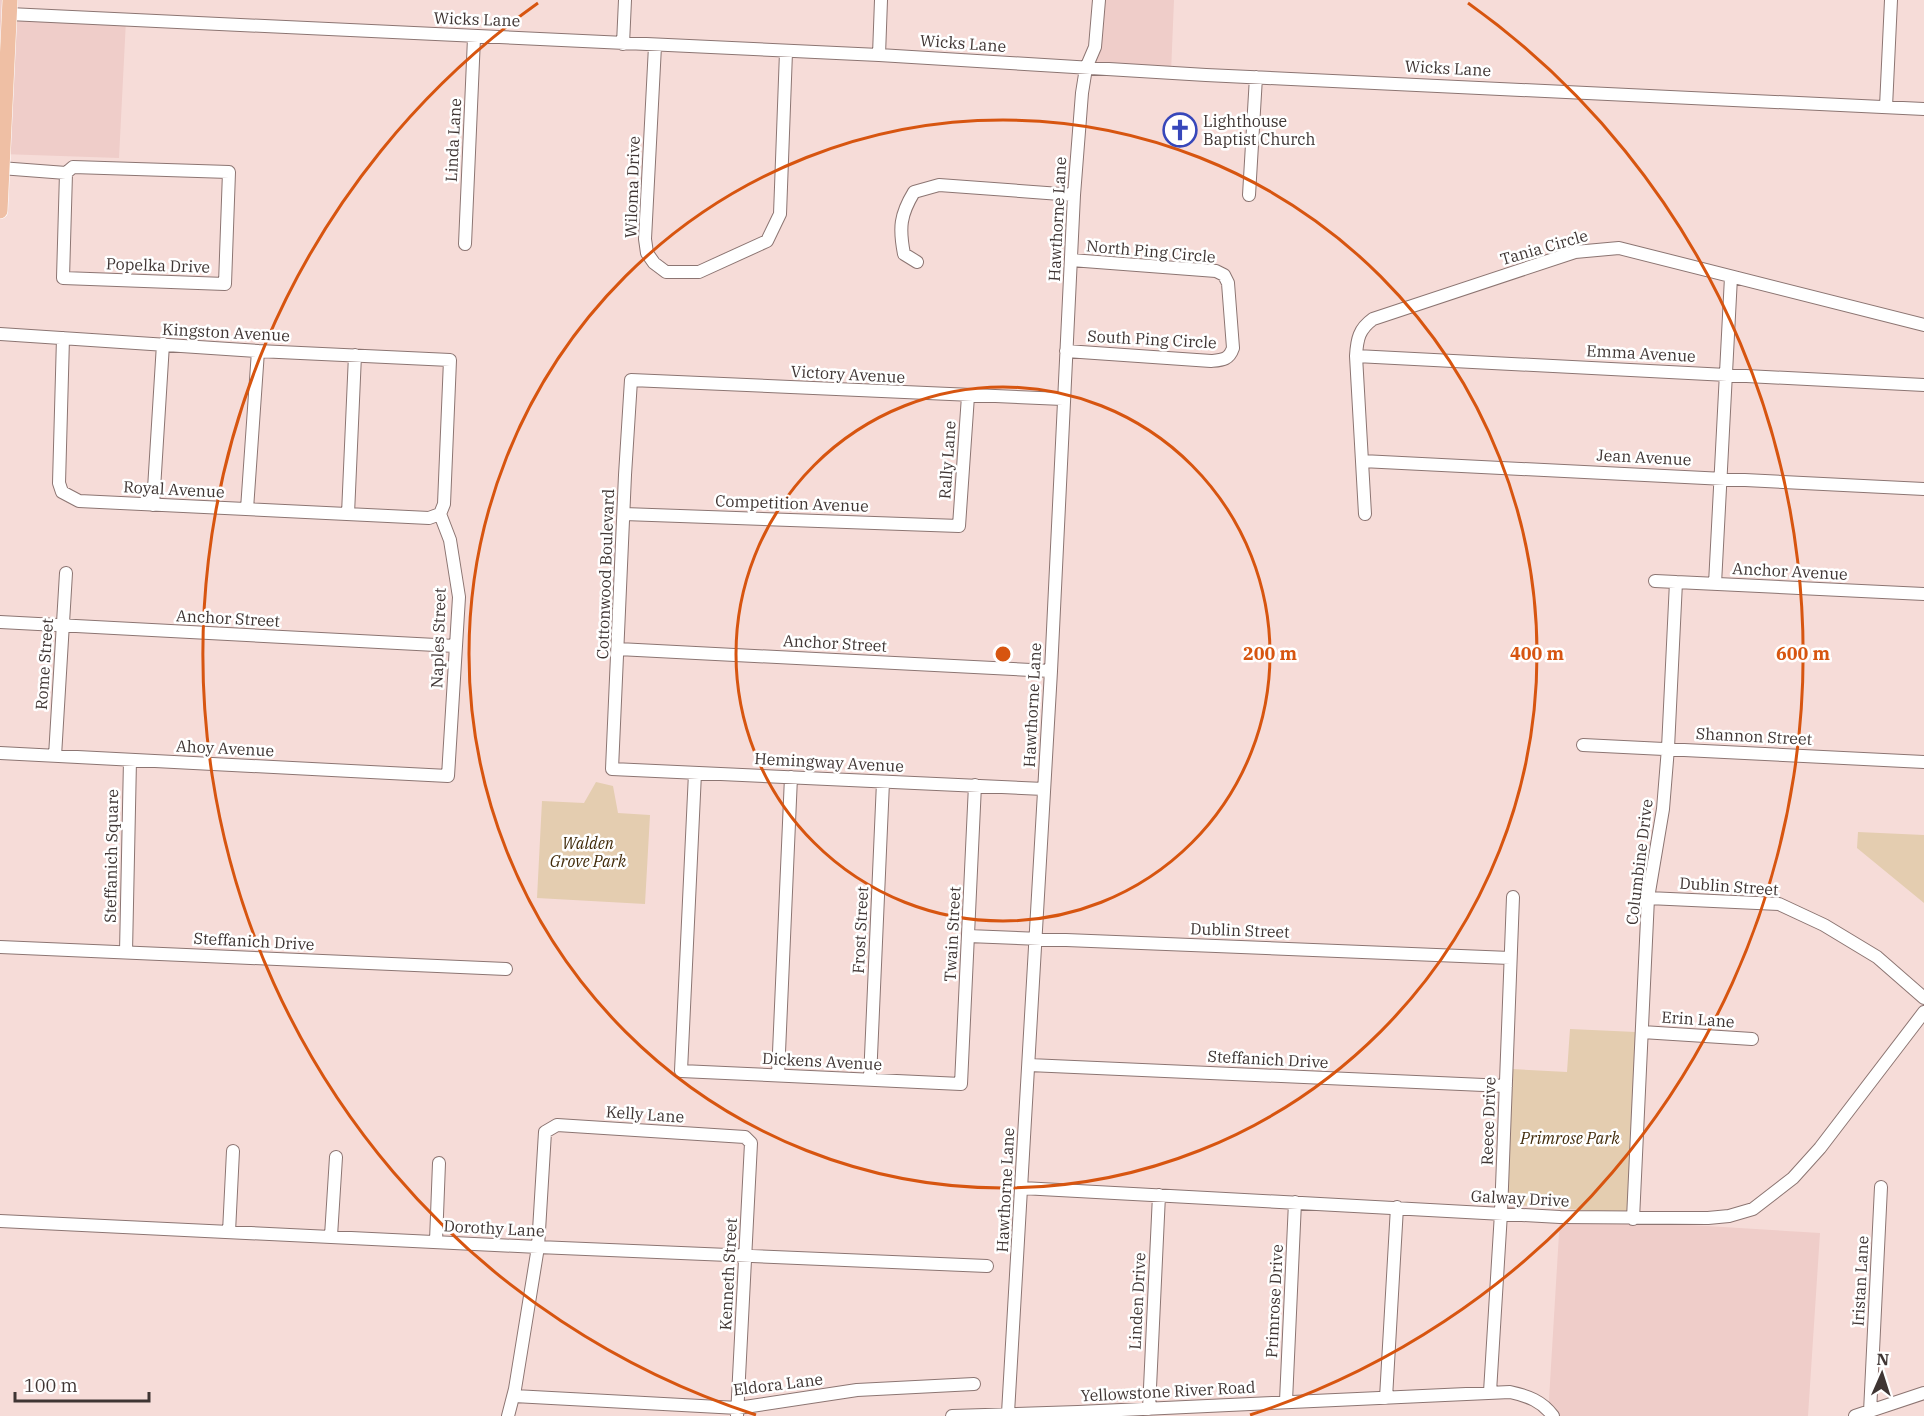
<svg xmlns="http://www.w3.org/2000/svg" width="1924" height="1416" font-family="'IBM Plex Serif',serif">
	<rect width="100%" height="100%" fill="#f6dcd8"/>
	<path fill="#efcdc9" d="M 0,0 L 10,0 L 9,14 L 126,20 L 119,158 L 2,154 L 0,211 Z
		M 1099,0 L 1174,0 L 1171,73 L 1086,68 Z
		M 1560,1217 L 1820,1233 L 1808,1416 L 1548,1416 Z"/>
	<path fill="#e4cdb0" d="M 596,782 L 613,786 L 618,813 L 650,815 L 645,904 L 537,898 L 542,801 L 584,803 Z
		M 1858,832 L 1924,835 L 1924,903 L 1857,848 Z
		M 1570,1029 L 1636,1032 L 1629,1214 L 1505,1204 L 1512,1069 L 1567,1072 Z"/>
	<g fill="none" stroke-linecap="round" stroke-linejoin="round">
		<defs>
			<path id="minor" d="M 9,14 L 879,55 L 1206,75 L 1924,109
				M 623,44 L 625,0
				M 655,46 L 645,239 L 647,253 L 654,263 L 666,272 L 699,272 L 767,241 L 780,214 L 786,52
				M 879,55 L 881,0
				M 1886,107 L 1891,0
				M 0,168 L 66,173 L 73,167 L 229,172 L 225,284 L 63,278 L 66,173
				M 1249,195 L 1256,77
				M 465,244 L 474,38
				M 917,262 L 904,254 C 899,228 900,215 914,192 L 939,185 L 1074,195
				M 0,334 L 258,351 L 450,360 L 444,504 L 440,514 L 450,540 L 459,597 L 448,776 L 0,753
				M 63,338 L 59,483 L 62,492 L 79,501 L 429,518 L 440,514
				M 1066,351 L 1211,361 C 1222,360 1229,360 1233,348 L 1228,283 L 1224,275 L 1216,271 L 1071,260
				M 1356,356 L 1924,385
				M 1362,461 L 1924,489
				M 153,505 L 163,344
				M 247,509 L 258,351
				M 348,514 L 355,355
				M 624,514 L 959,526 L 968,396
				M 1365,514 L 1356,356 C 1357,339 1359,329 1373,319 L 1575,252 L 1619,248 L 1924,325
				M 1655,581 L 1924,594
				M 1715,584 L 1731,277
				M 0,622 L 455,646
				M 618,649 L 1051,671
				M 1583,745 L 1924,762
				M 55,756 L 66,573
				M 695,773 L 681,1071 L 961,1084 L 975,785
				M 1044,789 L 612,769 L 625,475 L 631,380 L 1063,399
				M 1648,898 L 1779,904 L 1824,925 L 1877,957 L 1924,998
				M 968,936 L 1510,958
				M 0,947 L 506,969
				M 126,952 L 130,760
				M 1642,1032 L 1752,1039
				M 1029,1065 L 1506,1086
				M 778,1075 L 791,777
				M 870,1079 L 883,782
				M 1022,1188 L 1560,1217 L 1708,1218 L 1729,1216 L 1753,1209 L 1793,1178 L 1820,1148 L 1924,1012
				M 1633,1219 L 1648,898 L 1663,809 L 1668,748 L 1676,582
				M 0,1221 L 538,1247 L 987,1266
				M 229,1232 L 233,1151
				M 331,1236 L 336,1157
				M 436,1241 L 439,1163
				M 1490,1392 L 1501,1213 L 1513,897
				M 514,1396 L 738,1408 L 857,1390 L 974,1384
				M 1386,1398 L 1397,1207
				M 1286,1401 L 1295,1202
				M 1149,1409 L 1159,1195
				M 1870,1412 L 1881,1187
				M 1008,1413 L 1051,671 L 1074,195 L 1082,93 L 1086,68 L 1095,47 L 1099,0
				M 508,1416 L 515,1389 L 538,1247 L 545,1132 L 557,1125 L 745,1137 L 751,1143 L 737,1416
				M 952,1416 L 1078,1412 L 1510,1392 C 1528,1396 1542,1401 1553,1416
				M 1855,1416 L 1924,1393"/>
			<path id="major" d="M 0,211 L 10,0"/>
		</defs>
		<use href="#minor" stroke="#8c7572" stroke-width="14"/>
		<use href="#major" stroke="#fff" stroke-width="16"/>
		<use href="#minor" stroke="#fff" stroke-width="12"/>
		<use href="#major" stroke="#efbfa4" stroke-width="15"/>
	</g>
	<g fill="none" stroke="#d75510" stroke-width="3">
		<circle cx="1003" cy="654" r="267"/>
		<circle cx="1003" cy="654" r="534"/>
		<path d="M756 1415A800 800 0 0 1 538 3M1468 3A800 800 0 0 1 1250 1415"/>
	</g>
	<defs>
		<symbol id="church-ring" viewBox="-11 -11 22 22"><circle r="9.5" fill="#fff" stroke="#3747ba" stroke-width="1.5"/><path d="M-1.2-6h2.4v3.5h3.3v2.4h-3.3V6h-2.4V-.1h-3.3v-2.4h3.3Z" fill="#3747ba"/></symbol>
	</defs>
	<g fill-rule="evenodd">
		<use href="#church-ring" x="1161" y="111" width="38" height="38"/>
	</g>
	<g text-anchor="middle" stroke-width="5" stroke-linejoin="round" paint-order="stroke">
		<g font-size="16" fill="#3f3533" stroke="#fff">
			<text transform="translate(477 19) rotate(2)" y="6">Wicks Lane</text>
			<text transform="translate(963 43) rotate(4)" y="6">Wicks Lane</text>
			<text transform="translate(1448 68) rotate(3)" y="6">Wicks Lane</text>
			<text transform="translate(453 140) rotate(-87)" y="6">Linda Lane</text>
			<text transform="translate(632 187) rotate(-88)" y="6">Wiloma Drive</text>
			<text transform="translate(1057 219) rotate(-87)" y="6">Hawthorne Lane</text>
			<text transform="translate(1544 247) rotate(-16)" y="6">Tania Circle</text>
			<text transform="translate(1151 251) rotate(5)" y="6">North Ping Circle</text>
			<text transform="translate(158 265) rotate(2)" y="6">Popelka Drive</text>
			<text transform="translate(226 332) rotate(3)" y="6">Kingston Avenue</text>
			<text transform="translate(1152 339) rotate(3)" y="6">South Ping Circle</text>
			<text transform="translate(1641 353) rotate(3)" y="6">Emma Avenue</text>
			<text transform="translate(848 374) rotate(3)" y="6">Victory Avenue</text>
			<text transform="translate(1644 457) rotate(3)" y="6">Jean Avenue</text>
			<text transform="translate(947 460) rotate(-86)" y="6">Rally Lane</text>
			<text transform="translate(174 489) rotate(3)" y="6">Royal Avenue</text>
			<text transform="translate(792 503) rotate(2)" y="6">Competition Avenue</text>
			<text transform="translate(1790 571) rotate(3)" y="6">Anchor Avenue</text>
			<text transform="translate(605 574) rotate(-88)" y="6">Cottonwood Boulevard</text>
			<text transform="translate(228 618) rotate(3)" y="6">Anchor Street</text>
			<text transform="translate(438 638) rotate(-88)" y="6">Naples Street</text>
			<text transform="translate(835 643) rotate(3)" y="6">Anchor Street</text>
			<text transform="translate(44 664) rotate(-86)" y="6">Rome Street</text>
			<text transform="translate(1032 705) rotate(-87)" y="6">Hawthorne Lane</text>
			<text transform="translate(1754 736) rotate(3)" y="6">Shannon Street</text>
			<text transform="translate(225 748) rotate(3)" y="6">Ahoy Avenue</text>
			<text transform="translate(829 762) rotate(3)" y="6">Hemingway Avenue</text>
			<text transform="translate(111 856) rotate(-89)" y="6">Steffanich Square</text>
			<text transform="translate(1639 862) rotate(-83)" y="6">Columbine Drive</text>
			<text transform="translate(1729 886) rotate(4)" y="6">Dublin Street</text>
			<text transform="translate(860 930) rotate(-87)" y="6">Frost Street</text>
			<text transform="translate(1240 930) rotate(2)" y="6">Dublin Street</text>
			<text transform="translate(952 934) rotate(-87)" y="6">Twain Street</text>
			<text transform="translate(254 941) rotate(3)" y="6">Steffanich Drive</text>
			<text transform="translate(1698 1019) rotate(4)" y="6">Erin Lane</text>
			<text transform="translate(1268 1059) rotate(3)" y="6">Steffanich Drive</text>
			<text transform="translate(822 1061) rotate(3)" y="6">Dickens Avenue</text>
			<text transform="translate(645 1114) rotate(4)" y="6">Kelly Lane</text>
			<text transform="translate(1488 1121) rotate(-88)" y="6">Reece Drive</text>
			<text transform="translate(1005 1190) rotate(-87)" y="6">Hawthorne Lane</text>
			<text transform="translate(1520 1198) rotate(3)" y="6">Galway Drive</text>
			<text transform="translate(494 1228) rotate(3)" y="6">Dorothy Lane</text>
			<text transform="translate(728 1274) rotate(-87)" y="6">Kenneth Street</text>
			<text transform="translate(1860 1281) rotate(-87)" y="6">Iristan Lane</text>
			<text transform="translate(1137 1301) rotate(-87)" y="6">Linden Drive</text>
			<text transform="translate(1274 1301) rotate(-87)" y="6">Primrose Drive</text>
			<text transform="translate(778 1384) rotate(-7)" y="6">Eldora Lane</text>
			<text transform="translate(1168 1391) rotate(-3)" y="6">Yellowstone River Road</text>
		</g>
		<g font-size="16" fill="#3f3533" stroke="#fff" text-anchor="start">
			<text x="1203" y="127">Lighthouse<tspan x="1203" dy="18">Baptist Church</tspan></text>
		</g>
		<g font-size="16" font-style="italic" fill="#412a09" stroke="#fff">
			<text x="588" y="849">Walden<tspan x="588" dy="18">Grove Park</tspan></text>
			<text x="1570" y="1144">Primrose Park</text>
		</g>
	</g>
	<circle cx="1003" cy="654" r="9" fill="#d75510" stroke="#fff" stroke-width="3"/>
	<g font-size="18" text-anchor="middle" font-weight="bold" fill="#d75510" stroke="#fff" stroke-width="5" stroke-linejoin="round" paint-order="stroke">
		<text x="1270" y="660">200 m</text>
		<text x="1537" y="660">400 m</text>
		<text x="1803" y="660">600 m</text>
	</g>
	<g transform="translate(1882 1374) rotate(3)" stroke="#ffffff" stroke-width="4.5" paint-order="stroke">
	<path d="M0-4.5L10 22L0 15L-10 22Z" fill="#3f3533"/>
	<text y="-9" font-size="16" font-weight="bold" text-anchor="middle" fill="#3f3533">N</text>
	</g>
	<path d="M15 1392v9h134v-9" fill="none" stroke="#3f3533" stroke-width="3"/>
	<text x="24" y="1392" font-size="18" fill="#3f3533" stroke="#ffffff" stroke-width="4.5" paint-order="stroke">100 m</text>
</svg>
